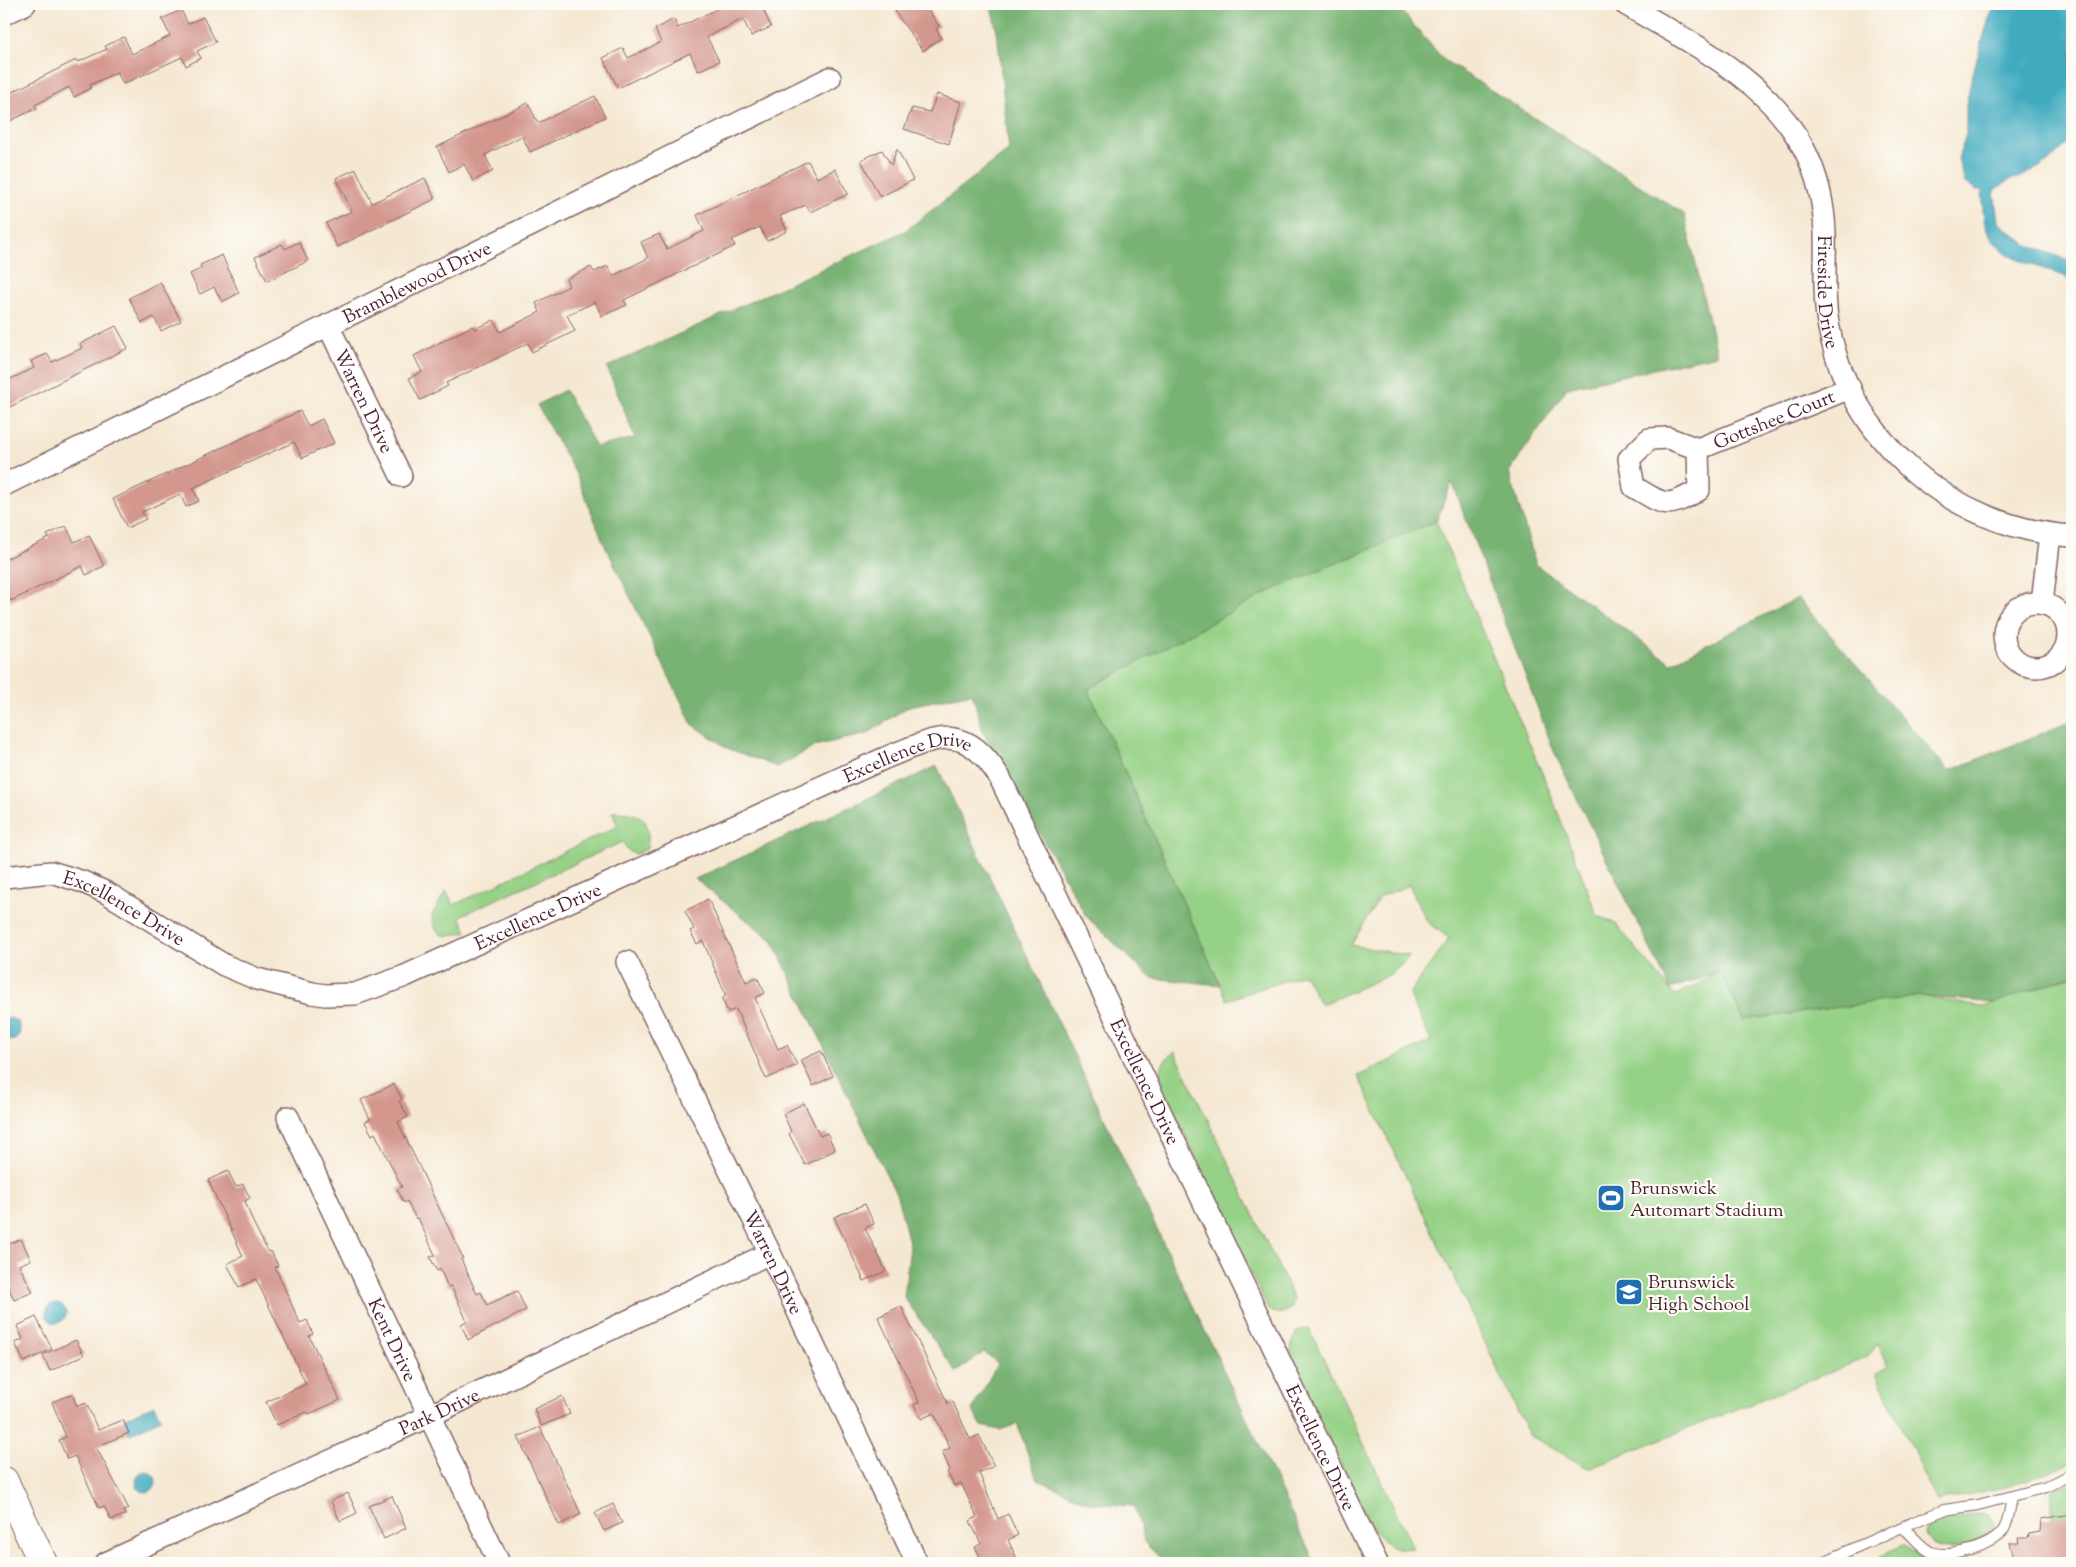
<svg xmlns="http://www.w3.org/2000/svg" width="2076" height="1567" font-family="'Sorts Mill Goudy',serif">
	<rect width="100%" height="100%" fill="#fdfcf7"/>
	<filter id="ink" filterUnits="userSpaceOnUse"><feTurbulence type="fractalNoise" baseFrequency=".02" numOctaves="2"/><feDisplacementMap in="SourceGraphic" scale="10" xChannelSelector="R" yChannelSelector="G"/><feConvolveMatrix kernelMatrix="1 2 1 2 8 2 1 2 1" color-interpolation-filters="sRGB"/></filter>
	<filter id="wash" filterUnits="userSpaceOnUse"><feTurbulence type="fractalNoise" baseFrequency=".0096" numOctaves="4" result="noise"/><feDisplacementMap in="SourceGraphic" scale="20" xChannelSelector="R" yChannelSelector="G"/><feGaussianBlur stdDeviation="1.12" result="paint"/><feColorMatrix in="noise" values="0 0 0 0 0 0 0 0 0 0 0 0 0 0 0 0 0 1.4 0 .05"/><feComposite in="paint" operator="in"/></filter>
	<g filter="url(#wash)">
		<rect width="100%" height="100%" fill="#f5e8d2"/>
		<path fill="#95d186" stroke="#707858" d="M 1436,521 L 1550,792 L 1597,915 L 1616,924 L 1675,996 L 1720,972 L 1744,1020 L 1920,996 L 1981,1007 L 2072,976 L 2072,1462 L 2010,1486 L 1937,1501 L 1876,1373 L 1889,1367 L 1878,1343 L 1868,1357 L 1588,1468 L 1529,1435 L 1358,1076 L 1431,1041 L 1409,994 L 1449,938 L 1428,923 L 1409,885 L 1380,897 L 1351,945 L 1410,956 L 1393,973 L 1321,1005 L 1304,974 L 1227,1000 L 1088,689 L 1268,592 Z
			M 612,812 C 642,812 652,818 647,849 L 636,854 L 630,852 L 622,842 L 460,916 L 467,932 C 446,937 436,941 432,915 L 446,891 L 454,905 L 618,826 Z
			M 1175,1052 L 1294,1299 L 1291,1309 C 1282,1314 1277,1315 1268,1309 L 1158,1078 C 1161,1066 1164,1058 1175,1052 Z
			M 1309,1328 L 1413,1548 C 1393,1551 1384,1543 1372,1528 L 1290,1358 L 1292,1343 L 1297,1331 Z
			M 2072,1483 L 2072,1514 L 2052,1518 L 2052,1492 Z
			M 1981,1513 L 1988,1515 L 1994,1525 C 1984,1545 1936,1560 1925,1534 L 1928,1526 L 1934,1522 Z
			M 1905,1546 L 1928,1563 L 1865,1563 L 1901,1547 Z"/>
		<path fill="#78b373" stroke="#61694f" d="M 990,4 L 1395,4 L 1444,60 L 1684,214 L 1717,355 L 1567,388 L 1509,472 L 1536,565 L 1671,663 L 1798,598 L 1949,771 L 2072,721 L 2072,975 L 1995,1003 L 1920,996 L 1744,1020 L 1720,972 L 1670,989 L 1555,754 L 1452,482 L 1436,521 L 1268,592 L 1088,689 L 1220,985 L 1151,978 L 1086,916 L 984,734 L 972,693 L 909,706 L 867,734 L 818,745 L 777,767 L 727,748 L 692,724 L 603,541 L 577,476 L 537,405 L 565,390 L 596,447 L 635,438 L 607,367 L 905,231 L 1009,150 L 997,31 Z
			M 937,766 L 1315,1563 L 1165,1563 L 1145,1543 L 1134,1506 L 1089,1503 L 1037,1479 L 1017,1424 L 1000,1430 L 982,1426 L 972,1410 L 998,1363 L 984,1352 L 956,1372 L 904,1297 L 910,1246 L 897,1196 L 772,940 L 695,879 Z"/>
		<path fill="#3faabf" stroke="#446475" d="M 1993,4 L 2072,4 L 2072,139 L 2049,162 L 2021,177 L 2010,180 L 1994,190 L 1998,222 L 2026,244 L 2072,262 L 2072,280 C 2045,265 2005,265 1988,233 C 1982,222 1983,203 1982,190 L 1977,190 L 1965,183 L 1958,159 L 1966,134 L 1966,105 L 1971,80 Z
			M 11,1018 L 18,1022 L 20,1033 L 15,1040 L 4,1041 L 4,1019 Z
			M46 1313a10 10 0 1 1 20 0a10 10 0 1 1-20 0Z
			M 154,1405 L 161,1419 L 130,1434 L 124,1419 Z
			M136 1482a10 10 0 1 1 20 0a10 10 0 1 1-20 0Z"/>
		<g id="blocks">
			<path fill="#d3978d" d="M 727,4 L 774,4 L 763,9 L 771,27 L 751,36 L 743,19 L 707,37 L 719,61 L 698,71 L 690,53 L 618,88 L 603,58 L 623,48 L 628,58 L 661,42 L 655,29 L 674,19 L 678,28 Z
				M 906,4 L 924,4 L 939,26 L 936,29 L 941,38 L 923,51 L 895,12 Z
				M 181,10 L 188,24 L 203,17 L 216,42 L 197,51 L 201,58 L 186,66 L 182,57 L 123,84 L 117,72 L 90,85 L 91,88 L 74,97 L 69,87 L 35,105 L 37,108 L 4,124 L 4,96 L 76,60 L 78,62 L 107,49 L 105,46 L 124,37 L 132,54 L 170,36 L 162,19 Z
				M 937,94 L 961,102 L 949,144 L 904,129 L 912,108 L 930,112 Z
				M 595,96 L 605,117 L 530,152 L 522,136 L 485,155 L 493,171 L 473,181 L 464,164 L 449,172 L 437,147 L 528,103 L 538,123 Z
				M 897,149 L 913,180 L 880,197 L 861,160 L 882,150 L 891,165 Z
				M 808,161 L 817,178 L 835,169 L 848,194 L 810,212 L 806,205 L 780,216 L 787,231 L 767,241 L 760,227 L 732,240 L 735,246 L 624,300 L 627,305 L 602,316 L 595,302 L 567,315 L 575,331 L 532,352 L 528,343 L 446,383 L 448,386 L 420,400 L 409,378 L 422,372 L 414,356 L 472,326 L 475,329 L 494,320 L 500,332 L 540,312 L 536,303 L 569,286 L 566,279 L 591,267 L 594,272 L 608,266 L 613,276 L 648,258 L 641,242 L 659,234 L 667,249 L 704,231 L 697,215 Z
				M 356,169 L 372,203 L 425,178 L 435,199 L 337,247 L 326,223 L 352,211 L 336,178 Z
				M 299,242 L 308,261 L 267,281 L 255,257 L 282,244 L 285,249 Z
				M 222,255 L 239,293 L 222,302 L 214,287 L 200,294 L 190,274 L 202,268 L 200,265 Z
				M 160,282 L 181,321 L 161,331 L 154,317 L 142,323 L 129,298 Z
				M 116,326 L 128,348 L 4,410 L 4,382 L 34,368 L 31,361 L 47,354 L 52,362 L 82,348 L 80,344 Z
				M 300,411 L 308,426 L 322,419 L 334,443 L 302,458 L 294,442 L 193,488 L 199,501 L 186,507 L 180,494 L 142,512 L 146,519 L 127,528 L 113,499 Z
				M 66,526 L 74,542 L 89,535 L 104,566 L 86,575 L 82,566 L 11,601 L 4,585 L 4,560 L 49,538 L 47,535 Z
				M 708,899 L 746,982 L 757,977 L 765,993 L 755,998 L 778,1049 L 787,1045 L 797,1065 L 766,1079 L 736,1009 L 728,1012 L 722,999 L 726,996 L 703,941 L 697,944 L 690,931 L 694,929 L 685,911 Z
				M 821,1051 L 833,1076 L 813,1086 L 801,1060 Z
				M 394,1084 L 402,1099 L 399,1101 L 408,1117 L 398,1122 L 463,1258 L 461,1259 L 477,1294 L 481,1292 L 487,1305 L 517,1291 L 526,1310 L 468,1340 L 461,1324 L 467,1321 L 451,1286 L 448,1287 L 440,1269 L 437,1271 L 430,1257 L 435,1255 L 418,1218 L 416,1219 L 407,1201 L 404,1203 L 397,1189 L 402,1187 L 375,1133 L 372,1135 L 365,1122 L 370,1119 L 361,1100 Z
				M 804,1103 L 820,1136 L 827,1133 L 835,1150 L 805,1165 L 789,1134 L 791,1131 L 783,1114 Z
				M 228,1171 L 236,1187 L 243,1184 L 250,1198 L 245,1201 L 252,1220 L 268,1252 L 271,1251 L 278,1266 L 275,1267 L 300,1323 L 307,1320 L 313,1334 L 309,1336 L 340,1400 L 309,1414 L 307,1412 L 277,1425 L 266,1402 L 306,1384 L 256,1279 L 239,1287 L 227,1264 L 243,1256 L 208,1180 Z
				M 865,1204 L 874,1224 L 865,1228 L 886,1271 L 864,1281 L 834,1217 Z
				M 4,1233 L 9,1244 L 21,1239 L 31,1260 L 19,1265 L 33,1292 L 14,1300 L 4,1277 Z
				M 901,1306 L 948,1404 L 953,1402 L 970,1439 L 979,1435 L 994,1466 L 979,1473 L 998,1519 L 1008,1514 L 1018,1535 L 1008,1540 L 1019,1563 L 994,1563 L 992,1559 L 983,1562 L 975,1547 L 981,1544 L 970,1521 L 977,1517 L 961,1483 L 954,1486 L 947,1472 L 950,1470 L 942,1452 L 950,1448 L 934,1413 L 921,1419 L 914,1405 L 919,1402 L 878,1317 Z
				M 36,1317 L 52,1349 L 24,1362 L 15,1343 L 23,1339 L 17,1326 Z
				M 76,1340 L 84,1355 L 50,1371 L 43,1355 Z
				M 72,1394 L 77,1406 L 86,1403 L 98,1430 L 123,1420 L 129,1433 L 96,1447 L 129,1509 L 123,1511 L 125,1515 L 111,1520 L 104,1506 L 99,1508 L 75,1456 L 67,1459 L 59,1440 L 66,1437 L 52,1402 Z
				M 562,1396 L 570,1414 L 541,1426 L 534,1409 Z
				M 540,1427 L 581,1514 L 559,1525 L 518,1437 Z
				M 348,1493 L 357,1513 L 340,1521 L 331,1501 Z
				M 392,1496 L 406,1528 L 384,1539 L 369,1506 Z
				M 613,1504 L 622,1523 L 604,1531 L 595,1513 Z
				M 2072,1514 L 2072,1563 L 2015,1562 L 2010,1543 L 2019,1543 L 2018,1538 L 2028,1538 L 2029,1534 L 2040,1532 L 2041,1519 Z"/>
		</g>
	</g>
	<g filter="url(#ink)">
		<use href="#blocks" fill-opacity="0" stroke="#866565" stroke-width="1"/>
		<g fill="none" stroke-linecap="round" stroke-linejoin="round">
			<defs>
				<path id="lane" d="M 1902,1527 C 1912,1534 1920,1547 1931,1552 C 1949,1559 1994,1547 2004,1529 C 2009,1521 2010,1506 2012,1496
					M 1821,1563 L 1911,1523 L 1944,1510 L 1978,1505 L 2046,1487 L 2072,1474"/>
				<g id="street">
					<path id="s1" d="M 1625,4 C 1690,43 1767,78 1804,149 C 1817,174 1824,204 1825,233 C 1826,262 1823,289 1827,317 C 1846,439 1951,528 2072,536"/>
					<path d="M 4,14 L 25,4"/>
					<path id="s2" d="M 328,325 L 401,476"/>
					<path id="s3" d="M 1698,449 L 1699,490 C 1666,509 1666,506 1634,487 L 1629,459 L 1649,439 L 1668,438 L 1698,449 L 1850,388"/>
					<path id="s4" d="M 4,485 L 830,78"/>
					<path d="M 2042,603 L 2050,534"/>
					<circle cx="2036" cy="635" r="32"/>
					<path id="s5" d="M 4,877 L 51,872 L 83,882 L 107,893 L 224,965 L 257,979 L 312,993 L 325,995 L 355,994 L 405,976 L 885,758 C 939,736 964,721 1000,778 L 1377,1563"/>
					<path id="s6" d="M 627,962 L 770,1253 L 917,1563"/>
					<path id="s7" d="M 288,1117 L 499,1563"/>
					<path id="s8" d="M 106,1563 L 429,1416 L 770,1253"/>
				</g>
				<path id="secondary" d="M 4,1481 L 43,1563"/>
			</defs>
			<use href="#lane" stroke="#866565" stroke-width="12"/>
			<use href="#street" stroke="#866565" stroke-width="24"/>
			<use href="#secondary" stroke="#866565" stroke-width="30"/>
			<use href="#lane" stroke="#fff" stroke-width="10"/>
			<use href="#street" stroke="#fff" stroke-width="21"/>
			<use href="#secondary" stroke="#fff" stroke-width="28"/>
		</g>
	</g>
	<defs>
		<symbol id="stadium-square" viewBox="-11 -11 22 22"><rect x="-9" y="-9" width="18" height="18" rx="4" fill="#1f6fb2" stroke="#fdfcf7"/><path d="M0-5a6.5 5 0 1 0 0 10a6.5 5 0 1 0 0-10ZM-3.5-1.8h7v3.6h-7Z" fill="#fff"/></symbol>
		<symbol id="school-square" viewBox="-11 -11 22 22"><rect x="-9" y="-9" width="18" height="18" rx="4" fill="#1f6fb2" stroke="#fdfcf7"/><path d="M0-5L7-2L0 1L-7-2ZM-4 1L0 2.5L4 1V4Q0 6-4 4Z" fill="#fff"/></symbol>
	</defs>
	<g fill-rule="evenodd">
		<use href="#stadium-square" x="1595" y="1182" width="32" height="32"/>
		<use href="#school-square" x="1613" y="1276" width="32" height="32"/>
	</g>
	<g text-anchor="middle" stroke-width="4.5" stroke-linejoin="round" paint-order="stroke">
		<g font-size="19" fill="#4a1f2b" stroke="#fdfcf7">
			<text dy="7" stroke="none"><textPath href="#s4" startOffset="460">Bramblewood Drive</textPath></text>
			<text dy="7" stroke="none"><textPath href="#s1" startOffset="380">Fireside Drive</textPath></text>
			<text dy="7" stroke="none"><textPath href="#s2" startOffset="84">Warren Drive</textPath></text>
			<text dy="7" stroke="none"><textPath href="#s3" startOffset="302">Gottshee Court</textPath></text>
			<text dy="7" stroke="none"><textPath href="#s5" startOffset="984">Excellence Drive</textPath></text>
			<text dy="7" stroke="none"><textPath href="#s5" startOffset="129">Excellence Drive</textPath></text>
			<text dy="7" stroke="none"><textPath href="#s5" startOffset="579">Excellence Drive</textPath></text>
			<text dy="7" stroke="none"><textPath href="#s5" startOffset="1432">Excellence Drive</textPath></text>
			<text dy="7" stroke="none"><textPath href="#s6" startOffset="334">Warren Drive</textPath></text>
			<text dy="7" stroke="none"><textPath href="#s7" startOffset="246">Kent Drive</textPath></text>
			<text dy="7" stroke="none"><textPath href="#s8" startOffset="366">Park Drive</textPath></text>
			<text dy="7" stroke="none"><textPath href="#s5" startOffset="1838">Excellence Drive</textPath></text>
		</g>
		<g font-size="19" fill="#4a1f2b" stroke="#fdfcf7" text-anchor="start">
			<text x="1630" y="1194">Brunswick<tspan x="1630" dy="22">Automart Stadium</tspan></text>
			<text x="1648" y="1288">Brunswick<tspan x="1648" dy="22">High School</tspan></text>
		</g>
	</g>
	<rect width="2076" height="1567" fill="none" stroke="#fdfcf7" stroke-width="20"/>
</svg>
